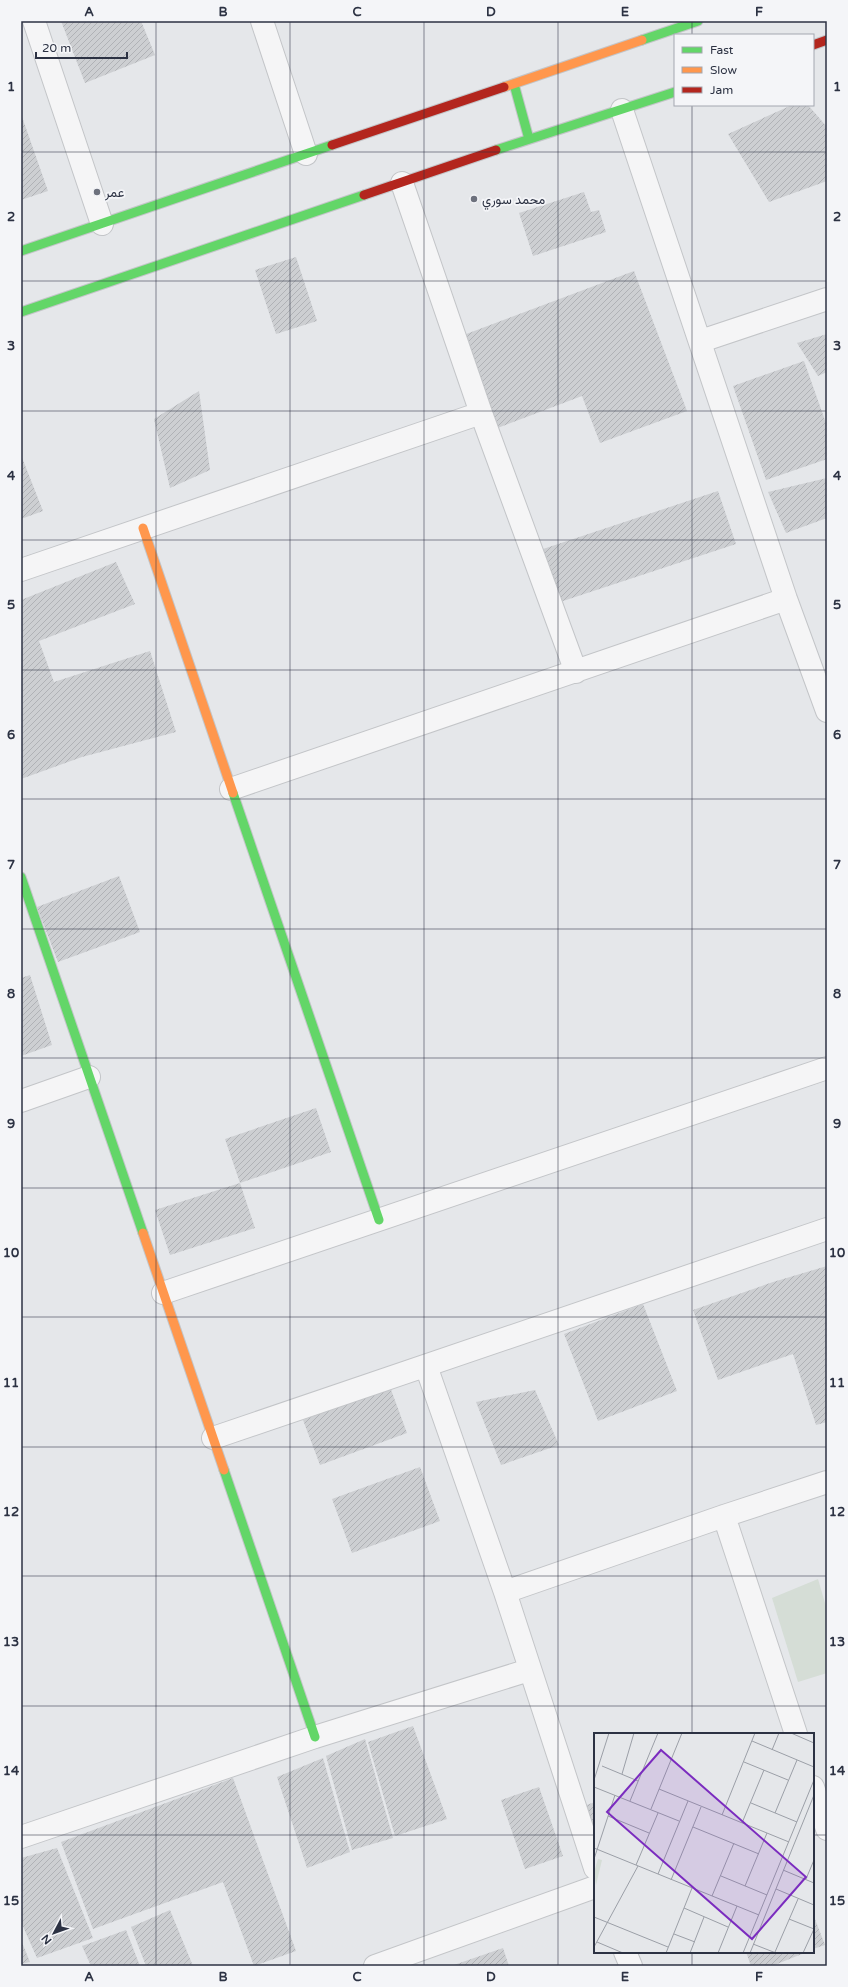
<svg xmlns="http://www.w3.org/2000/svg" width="848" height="1987" font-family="'Varela Round',Vazirmatn,sans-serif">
	<defs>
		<pattern id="building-hatch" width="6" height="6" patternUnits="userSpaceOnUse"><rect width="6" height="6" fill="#cdcfd2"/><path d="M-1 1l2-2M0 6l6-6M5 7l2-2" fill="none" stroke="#b0b2b6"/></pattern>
	</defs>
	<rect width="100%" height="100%" fill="#e5e7ea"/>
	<path fill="#d5ddd6" d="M 818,1579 L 827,1610 L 827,1673 L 798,1682 L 772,1598 Z"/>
	<path fill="url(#building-hatch)" d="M 61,21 L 141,21 L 155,55 L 85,83 Z
		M 792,105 L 808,105 L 827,127 L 827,181 L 769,202 L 728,134 Z
		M 21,114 L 48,191 L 21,200 Z
		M 584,192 L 591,212 L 599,210 L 606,232 L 533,256 L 519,213 Z
		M 296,257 L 317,321 L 276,334 L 255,270 Z
		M 634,271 L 687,411 L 600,443 L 582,396 L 495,429 L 461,336 Z
		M 827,334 L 827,372 L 818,376 L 797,343 Z
		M 804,361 L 827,426 L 827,459 L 766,480 L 733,386 Z
		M 199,391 L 210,470 L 170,488 L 154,419 Z
		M 21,455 L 43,511 L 21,519 Z
		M 827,478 L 827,518 L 786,533 L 768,492 Z
		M 718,491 L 736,544 L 560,602 L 543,549 Z
		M 116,562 L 135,604 L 39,641 L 54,682 L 150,651 L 176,732 L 82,757 L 21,779 L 21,600 Z
		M 119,876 L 140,932 L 58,962 L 37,907 Z
		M 30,975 L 52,1045 L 21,1056 L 21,978 Z
		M 316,1108 L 331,1152 L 240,1183 L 255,1228 L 170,1255 L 155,1210 L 240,1183 L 225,1139 Z
		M 827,1266 L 827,1422 L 816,1425 L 793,1354 L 718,1380 L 693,1310 L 773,1282 Z
		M 643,1304 L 677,1391 L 598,1421 L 564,1334 Z
		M 390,1387 L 407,1433 L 320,1465 L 303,1420 Z
		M 535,1390 L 559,1445 L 501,1465 L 476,1402 Z
		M 420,1467 L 440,1521 L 352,1553 L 332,1499 Z
		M 413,1726 L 447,1819 L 395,1836 L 368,1742 Z
		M 365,1739 L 393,1838 L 352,1850 L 326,1756 Z
		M 323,1758 L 350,1852 L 307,1868 L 277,1777 Z
		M 233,1778 L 296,1951 L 254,1966 L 223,1882 L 93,1929 L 61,1842 Z
		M 539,1787 L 563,1856 L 525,1869 L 501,1800 Z
		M 595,1802 L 595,1839 L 581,1807 Z
		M 57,1848 L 93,1938 L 37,1958 L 21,1922 L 21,1858 Z
		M 170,1910 L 193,1966 L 146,1966 L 131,1927 Z
		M 813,1914 L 825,1945 L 813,1949 Z
		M 126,1930 L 140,1966 L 91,1966 L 82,1946 Z
		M 21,1940 L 30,1962 L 21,1964 Z
		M 503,1948 L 509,1966 L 451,1966 Z
		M 746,1952 L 807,1952 L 772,1966 L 751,1966 Z"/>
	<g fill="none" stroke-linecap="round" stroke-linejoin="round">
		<defs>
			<path id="street" d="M 34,21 L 102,224
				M 262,21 L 306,154
				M 622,110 L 786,599 L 827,711
				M 402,183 L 481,413 L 576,672
				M 701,341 L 827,299
				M 21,570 L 481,413
				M 231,789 L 786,599
				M 21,1101 L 89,1077
				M 163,1293 L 827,1068
				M 426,1366 L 505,1592 L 595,1868
				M 213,1438 L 827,1229
				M 724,1516 L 796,1734
				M 505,1592 L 724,1516 L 827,1482
				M 813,1787 L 827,1829
				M 21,1837 L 315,1737 L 529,1670
				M 625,1952 L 631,1966
				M 375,1966 L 595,1887"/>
			<path id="fast" d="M 642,40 L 698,21
				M 514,84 L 529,139
				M 496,150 L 675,92
				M 21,251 L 332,145
				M 21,312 L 364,195
				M 233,793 L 379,1220
				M 21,877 L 143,1233
				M 224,1470 L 315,1737"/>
			<path id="slow" d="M 504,87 L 642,40
				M 143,528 L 233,793
				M 143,1233 L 224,1470"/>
			<path id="jam" d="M 813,45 L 827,40
				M 332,145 L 504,87
				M 364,195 L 496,150"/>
		</defs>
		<use href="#street" stroke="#c3c5c8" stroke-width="24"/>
		<use href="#fast" stroke="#c3c5c8" stroke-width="11"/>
		<use href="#slow" stroke="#c3c5c8" stroke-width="11"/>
		<use href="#jam" stroke="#c3c5c8" stroke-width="11"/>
		<use href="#street" stroke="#f5f5f6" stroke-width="22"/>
		<use href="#fast" stroke="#63d668" stroke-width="9"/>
		<use href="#slow" stroke="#ff974d" stroke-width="9"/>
		<use href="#jam" stroke="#b3261e" stroke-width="9"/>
	</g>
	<path fill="none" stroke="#2c3243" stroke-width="1" stroke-opacity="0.55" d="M 156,21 L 156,1966M 290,21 L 290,1966M 424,21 L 424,1966M 558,21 L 558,1966M 692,21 L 692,35M 692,105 L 692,1734M 21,152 L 827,152M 21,281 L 827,281M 21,411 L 827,411M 21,540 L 827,540M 21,670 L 827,670M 21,799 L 827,799M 21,929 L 827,929M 21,1058 L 827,1058M 21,1188 L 827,1188M 21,1317 L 827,1317M 21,1447 L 827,1447M 21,1576 L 827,1576M 21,1706 L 827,1706M 21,1835 L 595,1835M 813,1835 L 827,1835M 692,1952 L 692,1966"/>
	<g fill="#6d717d" stroke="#f4f5f8" stroke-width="1.5">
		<circle cx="97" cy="192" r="4"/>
		<circle cx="474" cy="199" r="4"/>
	</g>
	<g text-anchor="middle" stroke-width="3.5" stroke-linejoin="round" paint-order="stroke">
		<g font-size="13" fill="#2c3243" stroke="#f4f5f8" text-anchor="start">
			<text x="105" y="197">عمر</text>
			<text x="482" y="204">محمد سوري</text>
		</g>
	</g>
	<g transform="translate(594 1733)">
		<rect width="220" height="220" fill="#e5e7ea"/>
		<path d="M 4,126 L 8,127 L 2,152 L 0,139 Z" fill="#d5ddd6"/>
		<path fill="none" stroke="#9b9fa7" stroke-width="1" d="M 197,0 L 220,10M 158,8 L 220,34M 178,17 L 185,0M 150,29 L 194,47M 8,33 L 44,48M 28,41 L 40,0M 0,47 L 15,0M 0,54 L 85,88M 65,56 L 195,109M 36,68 L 64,0M 157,70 L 203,89M 57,76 L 88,0M 181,80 L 203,27M 128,82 L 161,0M 14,83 L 55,100M 148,90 L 170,37M 99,94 L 165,121M 0,115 L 165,182M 0,126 L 21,62M 42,132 L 64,80M 189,137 L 220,150M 64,141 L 94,68M 127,143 L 173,162M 212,146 L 220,127M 77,147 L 107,74M 151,153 L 173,100M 182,156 L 220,172M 118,163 L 140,110M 90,175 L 134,194M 0,184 L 74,214M 195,186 L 220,196M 80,201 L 101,209M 3,209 L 29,220M 159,211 L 182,220M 0,214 L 44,133M 181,219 L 204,166M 72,220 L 98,155M 96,220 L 110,184M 124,220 L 143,173M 149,220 L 220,47M 156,220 L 220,62M 209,220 L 220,196"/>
		<path fill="#7b2cbf" fill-opacity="0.15" stroke="#7b2cbf" stroke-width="2" d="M 67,17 L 212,144 L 158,206 L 13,79 Z"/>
		<rect width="220" height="220" fill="none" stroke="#2c3243" stroke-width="2"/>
	</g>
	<rect width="848" height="1987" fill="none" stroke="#f4f5f8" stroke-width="44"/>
	<rect x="674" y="34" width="140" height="72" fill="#f4f5f8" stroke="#a4a7b0"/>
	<rect x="682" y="47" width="20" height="6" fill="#63d668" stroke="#a4a7b0"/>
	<text x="710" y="54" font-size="12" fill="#2c3243">Fast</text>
	<rect x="682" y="67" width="20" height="6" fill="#ff974d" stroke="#a4a7b0"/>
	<text x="710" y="74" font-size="12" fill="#2c3243">Slow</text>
	<rect x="682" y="87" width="20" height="6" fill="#b3261e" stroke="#a4a7b0"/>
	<text x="710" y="94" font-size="12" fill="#2c3243">Jam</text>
	<g transform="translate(54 1933) rotate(229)" stroke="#f4f5f8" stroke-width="3" paint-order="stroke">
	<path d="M0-3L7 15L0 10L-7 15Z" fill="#2c3243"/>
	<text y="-6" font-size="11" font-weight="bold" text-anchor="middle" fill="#2c3243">N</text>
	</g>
	<path d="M36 52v6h91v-6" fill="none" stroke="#2c3243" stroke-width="2"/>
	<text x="42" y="52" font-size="12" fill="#2c3243" stroke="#f4f5f8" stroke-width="3" paint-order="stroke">20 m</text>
	<rect x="22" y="22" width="804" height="1943" fill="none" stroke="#2c3243" stroke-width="1.5"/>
	<g font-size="13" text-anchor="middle" font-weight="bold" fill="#2c3243">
		<text x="89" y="16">A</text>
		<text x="223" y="16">B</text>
		<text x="357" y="16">C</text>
		<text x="491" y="16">D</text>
		<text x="625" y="16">E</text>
		<text x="759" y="16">F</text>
		<text x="11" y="91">1</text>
		<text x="837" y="91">1</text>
		<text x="11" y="221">2</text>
		<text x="837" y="221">2</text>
		<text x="11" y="350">3</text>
		<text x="837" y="350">3</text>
		<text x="11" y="480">4</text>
		<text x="837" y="480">4</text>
		<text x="11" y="609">5</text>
		<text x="837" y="609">5</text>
		<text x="11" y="739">6</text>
		<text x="837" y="739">6</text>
		<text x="11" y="869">7</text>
		<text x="837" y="869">7</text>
		<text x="11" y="998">8</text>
		<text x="837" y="998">8</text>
		<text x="11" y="1128">9</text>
		<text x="837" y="1128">9</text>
		<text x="11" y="1257">10</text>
		<text x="837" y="1257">10</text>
		<text x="11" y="1387">11</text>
		<text x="837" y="1387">11</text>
		<text x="11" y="1516">12</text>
		<text x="837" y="1516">12</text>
		<text x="11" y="1646">13</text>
		<text x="837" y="1646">13</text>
		<text x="11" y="1775">14</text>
		<text x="837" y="1775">14</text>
		<text x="11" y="1905">15</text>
		<text x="837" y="1905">15</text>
		<text x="89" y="1981">A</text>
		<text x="223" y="1981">B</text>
		<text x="357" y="1981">C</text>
		<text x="491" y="1981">D</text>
		<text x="625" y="1981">E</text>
		<text x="759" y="1981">F</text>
	</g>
</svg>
